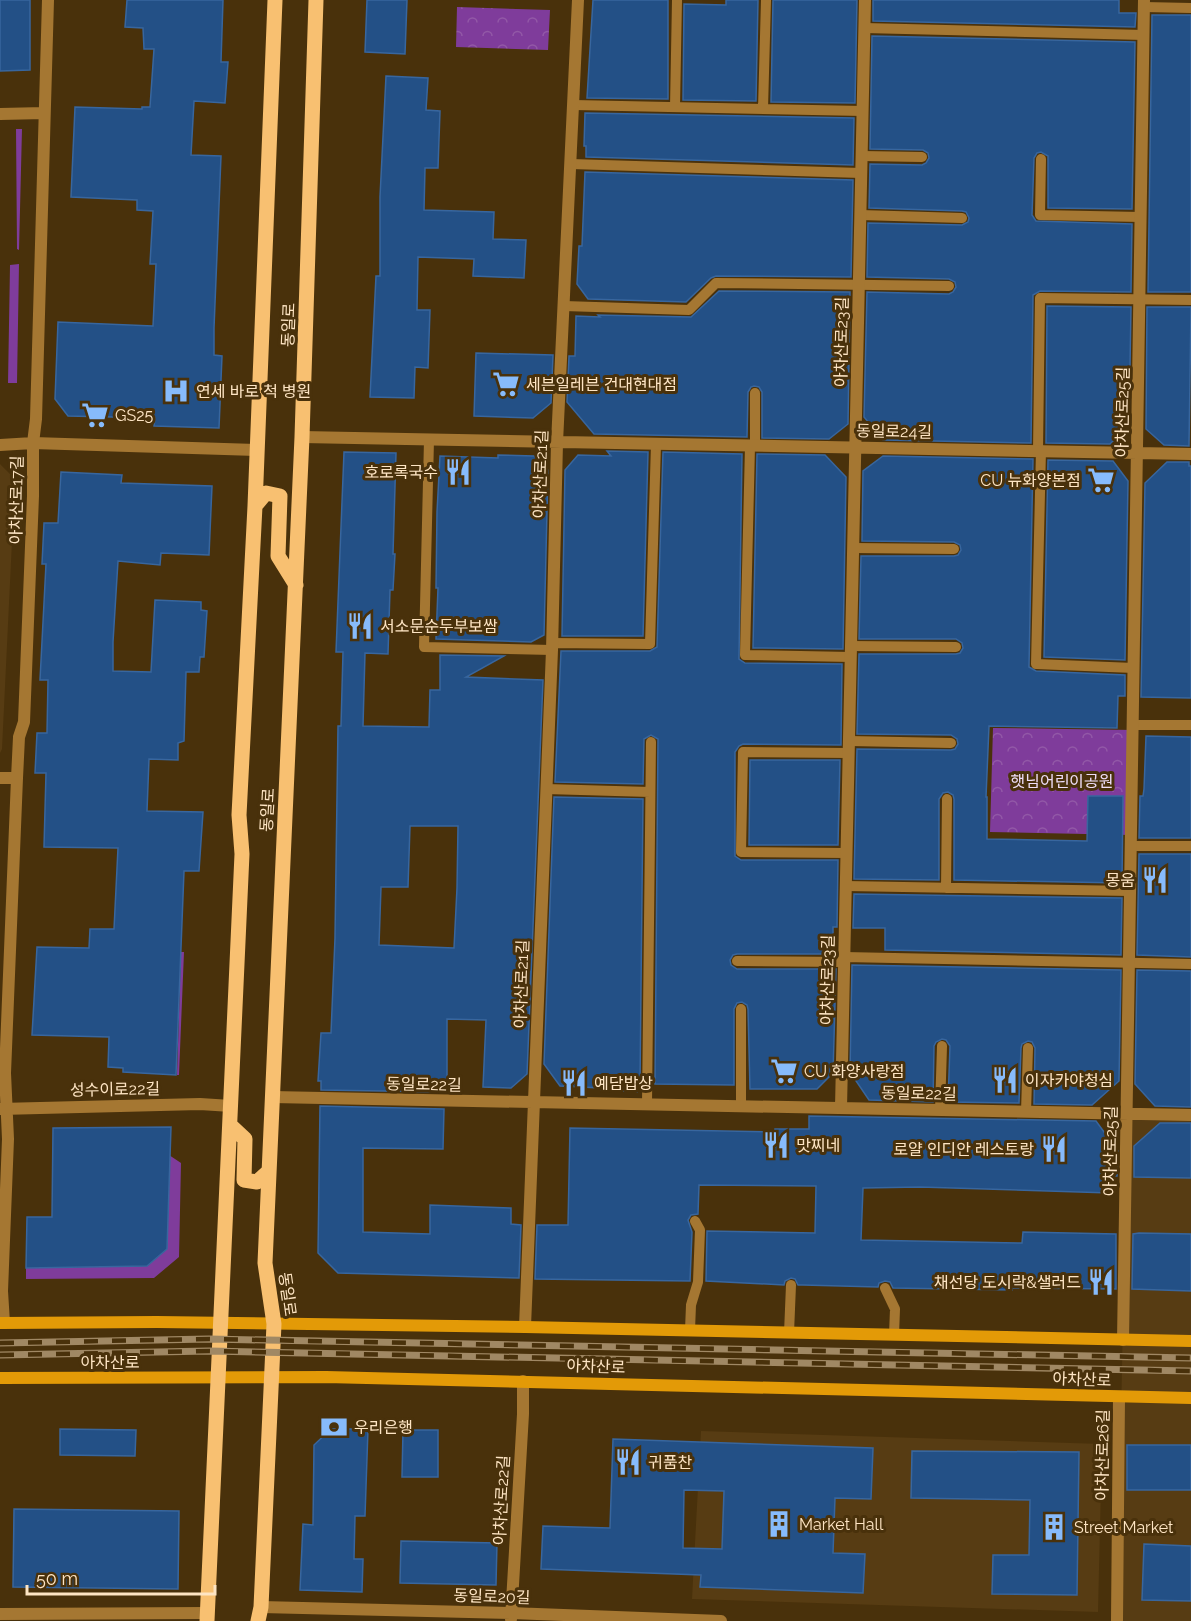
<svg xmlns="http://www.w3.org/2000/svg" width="1191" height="1621" font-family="Raleway,'Noto Sans KR',sans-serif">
	<defs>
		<pattern id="forest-crowns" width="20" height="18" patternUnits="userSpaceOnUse" patternTransform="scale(1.5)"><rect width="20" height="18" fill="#7f3c9b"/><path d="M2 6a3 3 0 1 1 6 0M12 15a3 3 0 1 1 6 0" fill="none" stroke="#9258a7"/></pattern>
	</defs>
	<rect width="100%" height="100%" fill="#49310b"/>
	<path fill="#573c13" d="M 0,464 L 15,479 L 2,749 L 0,753 Z
		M 1127,1114 L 1191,1115 L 1191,1621 L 1117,1621 Z
		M 701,1431 L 1102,1444 L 1098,1612 L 692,1599 Z"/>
	<path fill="url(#forest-crowns)" d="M 457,7 L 550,10 L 548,50 L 456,47 Z
		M 993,728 L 1133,730 L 1131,835 L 990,832 Z"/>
	<path fill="#7f3c9b" d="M 16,129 L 22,129 L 19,250 L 17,249 Z
		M 19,264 L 17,383 L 8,383 L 10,265 Z
		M 181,952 L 184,952 L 179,1075 L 177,1075 Z
		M 169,1155 L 181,1163 L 179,1257 L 154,1278 L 26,1279 L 26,1268 L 147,1266 L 167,1249 Z"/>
	<path fill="#235086" stroke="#38669e" stroke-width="1.5" fill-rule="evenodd" d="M 0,0 L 30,0 L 30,70 L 0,71 Z
		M 127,0 L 223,0 L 221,62 L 228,62 L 225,103 L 194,101 L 191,155 L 221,156 L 214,328 L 214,355 L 222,356 L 219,428 L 154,426 L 155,418 L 68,416 L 55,399 L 58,322 L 153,326 L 156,264 L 150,264 L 153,211 L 137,210 L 137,200 L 71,197 L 75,107 L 142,109 L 142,107 L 150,107 L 154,49 L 144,49 L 143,28 L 125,27 Z
		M 367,0 L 407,0 L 405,54 L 365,52 Z
		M 593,0 L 668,0 L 668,99 L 587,98 Z
		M 726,0 L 758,0 L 756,101 L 683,100 L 684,4 L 726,5 Z
		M 773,0 L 857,0 L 855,103 L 771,102 Z
		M 873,0 L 1119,0 L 1119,13 L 1136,13 L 1135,27 L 873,21 Z
		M 1152,15 L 1191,15 L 1191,292 L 1148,292 Z
		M 872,36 L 1135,42 L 1132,209 L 1048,208 L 1048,156 L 1041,152 L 1037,153 L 1034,158 L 1032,215 L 1036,221 L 1132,224 L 1131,292 L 1040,291 L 1033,295 L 1031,443 L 883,440 L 864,417 L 867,292 L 949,294 L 953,292 L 956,287 L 955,282 L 949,279 L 867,277 L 868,223 L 962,225 L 968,222 L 969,218 L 966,212 L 962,211 L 869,208 L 870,164 L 922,165 L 926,163 L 929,158 L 928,153 L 923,150 L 870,149 Z
		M 386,76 L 428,78 L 426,110 L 440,111 L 438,168 L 425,168 L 424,210 L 494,212 L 493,239 L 526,240 L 524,278 L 473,276 L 474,259 L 418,257 L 417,310 L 430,310 L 428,368 L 415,367 L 414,398 L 370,397 L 376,276 L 380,276 L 380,197 Z
		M 585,113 L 854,118 L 853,165 L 586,157 L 586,146 L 584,146 Z
		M 585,172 L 853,180 L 851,277 L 716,276 L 711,278 L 686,302 L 588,299 L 577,284 L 579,246 L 582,246 Z
		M 719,291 L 850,292 L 848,424 L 829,439 L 762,438 L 762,392 L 759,387 L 754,386 L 751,387 L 748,392 L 747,437 L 594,434 L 567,402 L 569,356 L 575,356 L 576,316 L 600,317 L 598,315 L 691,317 Z
		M 1047,306 L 1131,307 L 1129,425 L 1110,444 L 1046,443 Z
		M 1147,307 L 1191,307 L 1189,446 L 1164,445 L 1146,429 Z
		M 476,353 L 553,355 L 551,403 L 533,418 L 474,416 Z
		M 607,451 L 648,452 L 643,636 L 562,636 L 565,470 L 578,455 L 611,456 Z
		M 344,452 L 396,453 L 393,554 L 395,554 L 393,590 L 390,590 L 388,654 L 365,653 L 363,726 L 429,727 L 430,690 L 440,690 L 440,655 L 504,656 L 466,677 L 543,680 L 527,1074 L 511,1088 L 483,1087 L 486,1020 L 447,1019 L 447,1086 L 445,1086 L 445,1092 L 321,1090 L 321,1081 L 318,1081 L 321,1033 L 331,1033 L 335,938 L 338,726 L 341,726 L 343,652 L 336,652 ZM 410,826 L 458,826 L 457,888 L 454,948 L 379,945 L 381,887 L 408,887 Z
		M 663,452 L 742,454 L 739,659 L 745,663 L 842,664 L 841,745 L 743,744 L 739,746 L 735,752 L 735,856 L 741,860 L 838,860 L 837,927 L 833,927 L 833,954 L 737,954 L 733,955 L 730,960 L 731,965 L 737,969 L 836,969 L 833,1073 L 817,1089 L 750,1089 L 748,1009 L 747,1005 L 742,1002 L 737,1003 L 734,1009 L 734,1085 L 655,1084 L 658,739 L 651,735 L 644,739 L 643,784 L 555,782 L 561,651 L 650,651 L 657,647 Z
		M 757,454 L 825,455 L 846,477 L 843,649 L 753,648 Z
		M 498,455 L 534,456 L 548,470 L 544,635 L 531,642 L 436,639 L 438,588 L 436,588 L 437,512 L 440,456 L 498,458 Z
		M 883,456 L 1033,459 L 1029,667 L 1036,671 L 1125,675 L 1125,696 L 1118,696 L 1117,728 L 989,726 L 986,797 L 987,797 L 987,839 L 1087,841 L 1088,796 L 1123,796 L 1122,883 L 954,880 L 954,799 L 953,795 L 948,792 L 943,793 L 939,799 L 939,880 L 854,879 L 857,749 L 951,750 L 955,749 L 958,744 L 957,739 L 951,735 L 857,734 L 859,654 L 956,654 L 960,653 L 963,648 L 962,643 L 956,639 L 859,639 L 861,556 L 954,556 L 958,555 L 961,550 L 960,545 L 954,542 L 862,541 L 863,471 Z
		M 1048,460 L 1113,461 L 1128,481 L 1125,660 L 1044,657 Z
		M 1167,462 L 1189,462 L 1189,466 L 1191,466 L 1191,698 L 1141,697 L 1145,483 Z
		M 61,472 L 122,475 L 121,483 L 212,486 L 209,555 L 161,553 L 160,565 L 118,561 L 113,642 L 113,671 L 151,672 L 155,600 L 201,602 L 201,610 L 207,611 L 204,657 L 200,657 L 199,672 L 186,672 L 184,741 L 178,743 L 178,760 L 149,759 L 147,811 L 203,812 L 199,871 L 184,871 L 176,1075 L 123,1072 L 123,1068 L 108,1067 L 109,1037 L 32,1035 L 37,947 L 89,948 L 90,929 L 114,929 L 118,848 L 44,847 L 46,773 L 35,773 L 37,733 L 47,733 L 48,680 L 40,680 L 46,564 L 42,564 L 44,523 L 58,523 Z
		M 1146,736 L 1191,737 L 1191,838 L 1139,838 L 1140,796 L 1143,796 L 1144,789 Z
		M 750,760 L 840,760 L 838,845 L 749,845 Z
		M 554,797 L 643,799 L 640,1084 L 637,1084 L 637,1092 L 601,1090 L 601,1088 L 560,1086 L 544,1064 Z
		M 1139,854 L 1191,854 L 1191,957 L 1137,955 Z
		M 854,894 L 1122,898 L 1121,955 L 885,950 L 885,928 L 853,928 Z
		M 852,965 L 1121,970 L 1119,1081 L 1092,1105 L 1034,1104 L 1035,1048 L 1032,1042 L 1028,1041 L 1022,1044 L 1021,1048 L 1019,1103 L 948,1102 L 950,1046 L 946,1040 L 942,1039 L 936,1042 L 934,1046 L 933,1102 L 869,1100 L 850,1072 Z
		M 1137,970 L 1191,971 L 1191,1107 L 1155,1106 L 1135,1084 Z
		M 320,1106 L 444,1109 L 443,1149 L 363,1148 L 363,1232 L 430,1234 L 430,1205 L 511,1208 L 511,1224 L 521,1225 L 519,1278 L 338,1273 L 318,1253 Z
		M 809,1116 L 1096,1121 L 1118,1151 L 1117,1176 L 1111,1176 L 1110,1193 L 920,1187 L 863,1188 L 861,1240 L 1022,1243 L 1023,1232 L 1116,1234 L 1116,1289 L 1012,1288 L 1012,1290 L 893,1288 L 890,1282 L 885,1281 L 879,1283 L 878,1287 L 803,1285 L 798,1285 L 795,1279 L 791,1278 L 785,1281 L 784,1285 L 706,1281 L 707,1231 L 815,1233 L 816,1186 L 699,1185 L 698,1214 L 691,1215 L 688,1220 L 692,1232 L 690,1281 L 535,1279 L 537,1225 L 568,1225 L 570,1128 L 775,1132 L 775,1129 L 809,1129 Z
		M 1160,1123 L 1191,1123 L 1191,1178 L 1134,1177 L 1134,1146 Z
		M 171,1127 L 167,1249 L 147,1266 L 26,1268 L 27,1217 L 52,1217 L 53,1128 Z
		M 1139,1233 L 1191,1234 L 1191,1291 L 1132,1289 L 1133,1234 Z
		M 60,1429 L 136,1430 L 135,1456 L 60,1455 Z
		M 331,1429 L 368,1429 L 365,1516 L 355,1516 L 354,1559 L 363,1559 L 362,1592 L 300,1590 L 303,1524 L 313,1525 L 314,1445 Z
		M 403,1430 L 438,1430 L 438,1477 L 402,1477 Z
		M 613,1439 L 873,1448 L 871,1499 L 835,1498 L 833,1553 L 865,1554 L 863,1593 L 700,1587 L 701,1575 L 541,1569 L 543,1526 L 610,1528 ZM 684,1490 L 724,1491 L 722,1549 L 683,1548 Z
		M 1127,1445 L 1191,1445 L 1191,1490 L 1127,1490 Z
		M 912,1451 L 1079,1452 L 1077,1595 L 992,1594 L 993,1555 L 1029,1555 L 1030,1500 L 911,1498 Z
		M 14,1509 L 179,1511 L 178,1589 L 13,1587 Z
		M 401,1541 L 497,1543 L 496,1585 L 400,1583 Z
		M 1144,1544 L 1191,1546 L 1191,1601 L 1142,1600 Z"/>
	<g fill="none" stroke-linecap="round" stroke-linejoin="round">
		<path stroke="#a57732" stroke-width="10" d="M 1144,7 L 1191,8
			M 864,28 L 1144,35
			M 574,105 L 863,111
			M 675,107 L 677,0
			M 763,109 L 766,0
			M 862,156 L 922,157
			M 1041,159 L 1040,215 L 1141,217
			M 571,164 L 861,173
			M 860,215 L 962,218
			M 564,306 L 689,310 L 716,283 L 949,286
			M 429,440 L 424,647 L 552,650
			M 750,446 L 745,655 L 851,657
			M 755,446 L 755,393
			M 1038,450 L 1040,298 L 1191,300
			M 1041,450 L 1036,664 L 1134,668
			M 853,548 L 954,549
			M 552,643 L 650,644 L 656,444
			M 851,646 L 956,647
			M 1133,725 L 1191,725
			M 849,741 L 951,743
			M 546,789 L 650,792
			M 1131,846 L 1191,846
			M 846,853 L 741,852 L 743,752 L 849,753
			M 846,886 L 1130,891
			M 946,888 L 947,799
			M 844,957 L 1191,964
			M 737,961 L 844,962
			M 741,1009 L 741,1106
			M 647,1104 L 651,742
			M 940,1110 L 942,1046
			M 1026,1112 L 1028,1048
			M 885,1288 L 895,1309 L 894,1335
			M 690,1330 L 691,1305 L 698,1282 L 700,1230 L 695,1221
			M 789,1333 L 791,1285"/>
		<path stroke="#a57732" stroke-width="12" d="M 0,114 L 44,113
			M 302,437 L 1191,454
			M 0,445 L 33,443 L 257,450
			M 0,778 L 17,778
			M 272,1097 L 1191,1115
			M 841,1108 L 865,0
			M 0,1109 L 200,1104 L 231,1106
			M 4,1323 L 2,1291 L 8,1139 L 5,1073 L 17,778 L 19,737 L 24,722 L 33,496 L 33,443 L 36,419 L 48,0
			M 525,1327 L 552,650 L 557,443 L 578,0
			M 1123,1340 L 1144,0
			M 261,1607 L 511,1613 L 721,1621
			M 0,1614 L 207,1613
			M 511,1619 L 523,1414 L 523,1381
			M 1117,1621 L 1119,1397"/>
		<path stroke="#e39a07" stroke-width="12" d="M 0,1323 L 157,1322 L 525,1327 L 1191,1341
			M 0,1378 L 326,1377 L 1191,1398"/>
		<path stroke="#f8c071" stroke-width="15" d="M 255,506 L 266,493 L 280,496 L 278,556 L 296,585
			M 230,1125 L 245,1139 L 244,1180 L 257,1182 L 269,1171
			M 207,1621 L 242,854 L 239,815 L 255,506 L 275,0
			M 258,1621 L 261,1607 L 274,1324 L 265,1263 L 302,437 L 316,0"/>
		<defs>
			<path id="rail" d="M 0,1343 L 209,1339 L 1191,1358
				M 0,1355 L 209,1351 L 1191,1371"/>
		</defs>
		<use href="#rail" stroke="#a08864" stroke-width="7"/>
		<use href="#rail" stroke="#49310b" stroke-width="4.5" stroke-dasharray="14" stroke-linecap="butt"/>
	</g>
	<defs>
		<symbol id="supermarket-bare" viewBox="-9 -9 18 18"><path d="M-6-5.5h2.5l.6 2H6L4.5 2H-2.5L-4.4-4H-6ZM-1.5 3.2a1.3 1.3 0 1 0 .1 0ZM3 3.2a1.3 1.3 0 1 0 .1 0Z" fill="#87bbfb" stroke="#49310b" stroke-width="2.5" paint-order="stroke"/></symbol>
		<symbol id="hospital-bare" viewBox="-9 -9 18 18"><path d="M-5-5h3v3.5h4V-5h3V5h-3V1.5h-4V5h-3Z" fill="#87bbfb" stroke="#49310b" stroke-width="2.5" paint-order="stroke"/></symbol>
		<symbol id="restaurant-bare" viewBox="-9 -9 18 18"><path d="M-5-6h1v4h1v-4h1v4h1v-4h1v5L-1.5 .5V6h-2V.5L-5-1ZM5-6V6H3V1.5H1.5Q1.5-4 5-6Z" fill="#87bbfb" stroke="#49310b" stroke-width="2.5" paint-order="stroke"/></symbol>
		<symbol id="bank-bare" viewBox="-9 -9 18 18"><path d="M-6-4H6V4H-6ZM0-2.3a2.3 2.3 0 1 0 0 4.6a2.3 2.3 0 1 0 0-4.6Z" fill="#87bbfb" stroke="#49310b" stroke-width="2.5" paint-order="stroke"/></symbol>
		<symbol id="building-bare" viewBox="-9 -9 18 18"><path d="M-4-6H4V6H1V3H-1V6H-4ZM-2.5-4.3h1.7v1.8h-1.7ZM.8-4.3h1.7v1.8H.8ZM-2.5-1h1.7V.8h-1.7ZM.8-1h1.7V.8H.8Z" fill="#87bbfb" stroke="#49310b" stroke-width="2.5" paint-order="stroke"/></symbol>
	</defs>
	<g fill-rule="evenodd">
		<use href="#supermarket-bare" x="487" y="365" width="38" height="38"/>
		<use href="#hospital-bare" x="157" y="372" width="38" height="38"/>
		<use href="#supermarket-bare" x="76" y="396" width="38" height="38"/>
		<use href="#restaurant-bare" x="439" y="453" width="38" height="38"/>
		<use href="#supermarket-bare" x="1082" y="461" width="38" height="38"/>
		<use href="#restaurant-bare" x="341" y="607" width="38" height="38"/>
		<use href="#restaurant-bare" x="1136" y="861" width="38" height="38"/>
		<use href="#supermarket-bare" x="765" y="1052" width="38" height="38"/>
		<use href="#restaurant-bare" x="986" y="1061" width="38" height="38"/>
		<use href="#restaurant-bare" x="555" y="1064" width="38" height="38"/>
		<use href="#restaurant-bare" x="757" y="1126" width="38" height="38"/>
		<use href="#restaurant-bare" x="1035" y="1130" width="38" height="38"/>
		<use href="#restaurant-bare" x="1082" y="1263" width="38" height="38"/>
		<use href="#bank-bare" x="315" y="1408" width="38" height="38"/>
		<use href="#restaurant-bare" x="609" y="1443" width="38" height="38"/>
		<use href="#building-bare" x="760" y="1505" width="38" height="38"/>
		<use href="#building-bare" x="1035" y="1508" width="38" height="38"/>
	</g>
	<g text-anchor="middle" stroke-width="6" stroke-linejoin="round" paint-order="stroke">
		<g font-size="16" fill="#fee5c4" stroke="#49310b">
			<text transform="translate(288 325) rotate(-88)" y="6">동일로</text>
			<text transform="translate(841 342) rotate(-89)" y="6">아차산로23길</text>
			<text transform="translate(1122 412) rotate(-89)" y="6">아차산로25길</text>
			<text transform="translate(894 431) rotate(1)" y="6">동일로24길</text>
			<text transform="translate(540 474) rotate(-88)" y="6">아차산로21길</text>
			<text transform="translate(16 500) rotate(-89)" y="6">아차산로17길</text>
			<text transform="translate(267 810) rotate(-87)" y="6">동일로</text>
			<text transform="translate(827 980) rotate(-89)" y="6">아차산로23길</text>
			<text transform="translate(521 984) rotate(-88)" y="6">아차산로21길</text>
			<text transform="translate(424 1084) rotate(1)" y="6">동일로22길</text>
			<text transform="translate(115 1089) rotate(-1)" y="6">성수이로22길</text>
			<text transform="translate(919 1093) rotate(1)" y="6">동일로22길</text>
			<text transform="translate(1110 1151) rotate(-89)" y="6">아차산로25길</text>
			<text transform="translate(288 1294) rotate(82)" y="6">동일로</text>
			<text x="110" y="1368">아차산로</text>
			<text transform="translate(596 1366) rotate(2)" y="6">아차산로</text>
			<text transform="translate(1082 1379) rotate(2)" y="6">아차산로</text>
			<text transform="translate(1102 1455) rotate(-89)" y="6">아차산로26길</text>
			<text transform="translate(501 1500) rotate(-87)" y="6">아차산로22길</text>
			<text transform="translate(492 1596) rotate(2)" y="6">동일로20길</text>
		</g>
		<g font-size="16" fill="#fee5c4" stroke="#49310b" text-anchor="start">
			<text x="526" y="390">세븐일레븐 건대현대점</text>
			<text x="196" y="397">연세 바로 척 병원</text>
			<text x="115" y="421">GS25</text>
			<text x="438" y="478" text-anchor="end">호로록국수</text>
			<text x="1081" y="486" text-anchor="end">CU 뉴화양본점</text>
			<text x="380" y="632">서소문순두부보쌈</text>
			<text x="1135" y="886" text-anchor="end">몽움</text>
			<text x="804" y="1077">CU 화양사랑점</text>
			<text x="1025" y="1086">이자카야청심</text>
			<text x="594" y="1089">예담밥상</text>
			<text x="796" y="1151">맛찌네</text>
			<text x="1034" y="1155" text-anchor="end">로얄 인디안 레스토랑</text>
			<text x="1081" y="1288" text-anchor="end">채선당 도시락&amp;샐러드</text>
			<text x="354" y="1433">우리은행</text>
			<text x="648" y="1468">귀품찬</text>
			<text x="799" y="1530">Market Hall</text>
			<text x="1074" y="1533">Street Market</text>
		</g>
		<g font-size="16" fill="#eeddf7" stroke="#49310b">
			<text x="1062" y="787">햇님어린이공원</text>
		</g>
	</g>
	<path d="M27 1585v9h188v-9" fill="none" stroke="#fee5c4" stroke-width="3"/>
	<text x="36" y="1585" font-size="18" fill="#fee5c4" stroke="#49310b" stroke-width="4.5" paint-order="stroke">50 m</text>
</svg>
